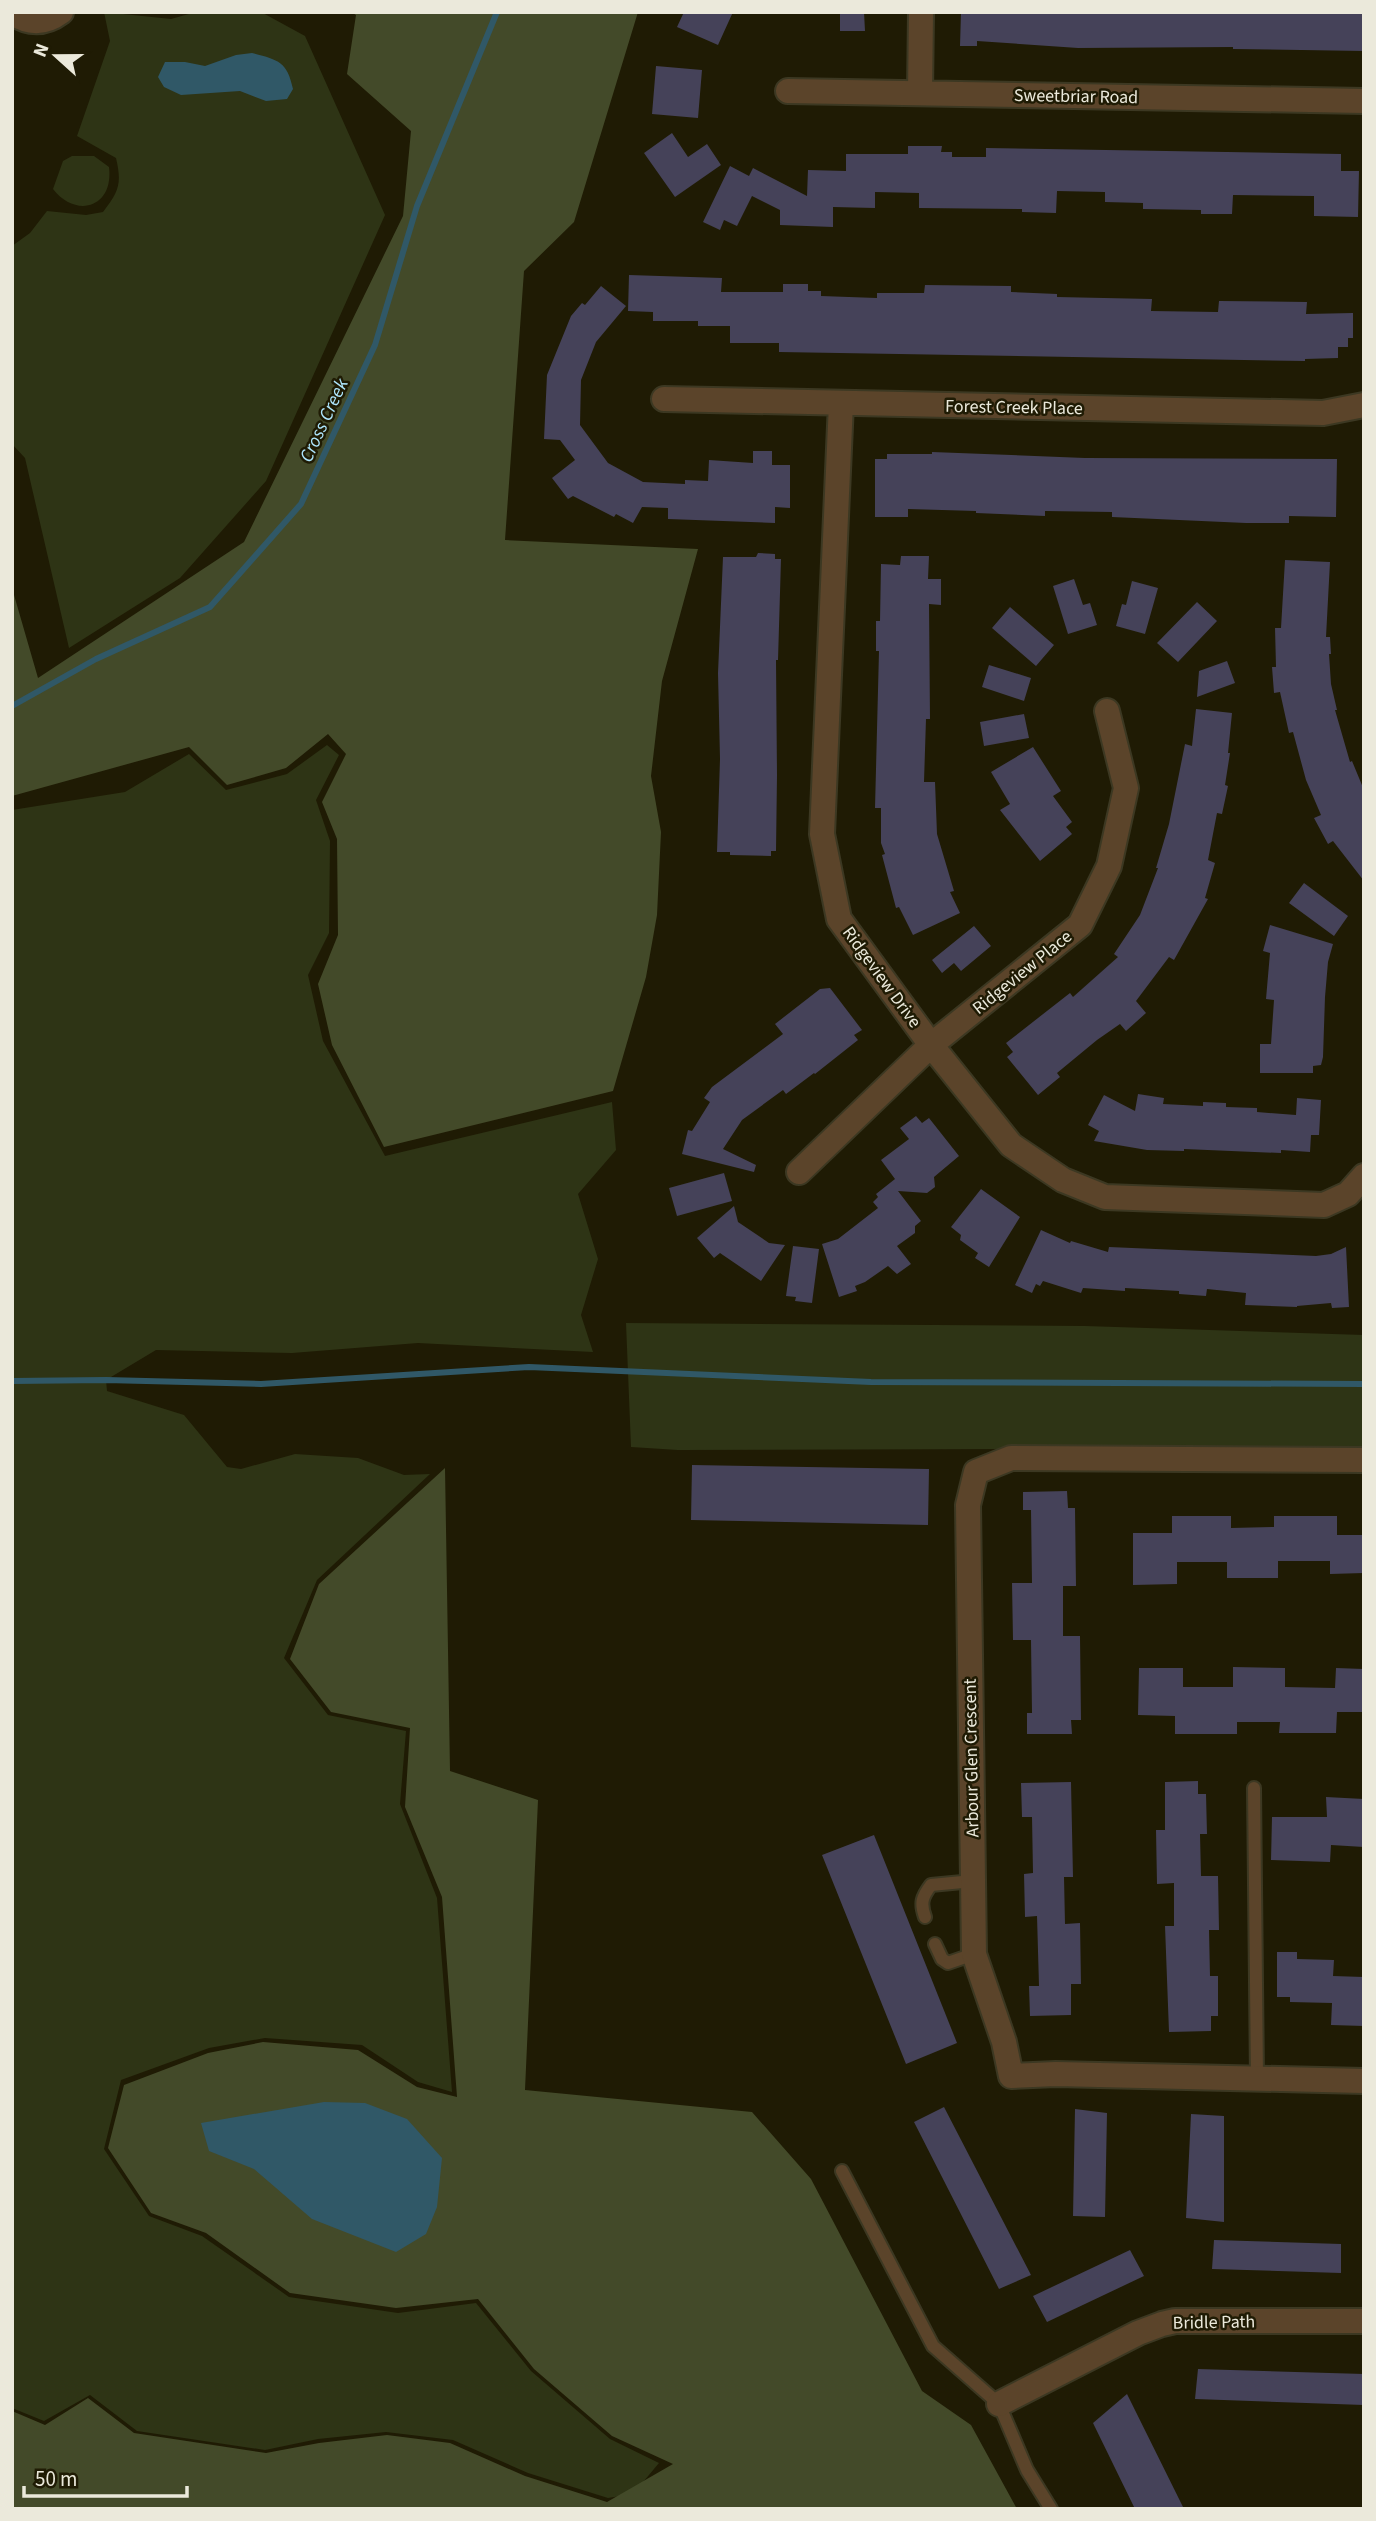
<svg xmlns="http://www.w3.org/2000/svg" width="1376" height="2521" font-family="'Source Sans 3',sans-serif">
	<rect width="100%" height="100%" fill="#1f1b04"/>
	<path fill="#2e3415" d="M 104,12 L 171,19 L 196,12 L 261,12 L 305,36 L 385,215 L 266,481 L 180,578 L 69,648 L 25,458 L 12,444 L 12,246 L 30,233 L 47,211 L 86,215 L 103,212 C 119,191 122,184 116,158 L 77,136 L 110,41 Z
		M 72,156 L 94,156 L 109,167 C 114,209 75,218 53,189 L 63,161 Z
		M 327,745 L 339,755 L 316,800 L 330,841 L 329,933 L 308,975 L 323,1041 L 385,1156 L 612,1102 L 616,1150 L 578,1194 L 598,1259 L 581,1315 L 593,1352 L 418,1343 L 292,1353 L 156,1350 L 106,1380 L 107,1391 L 184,1415 L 227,1467 L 241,1469 L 295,1454 L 358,1458 L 404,1475 L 430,1474 L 317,1580 L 284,1658 L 328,1715 L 406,1731 L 400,1804 L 437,1898 L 452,2092 L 418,2082 L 362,2045 L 265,2038 L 209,2048 L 121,2080 L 104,2149 L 149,2216 L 202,2236 L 289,2297 L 398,2313 L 476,2303 L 531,2371 L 610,2439 L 659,2463 L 633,2494 L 608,2498 L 528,2473 L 453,2440 L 386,2432 L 318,2439 L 265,2450 L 137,2431 L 90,2395 L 44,2421 L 12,2408 L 12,810 L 125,792 L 189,754 L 226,790 L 287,774 Z
		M 626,1323 L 1085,1326 L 1364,1335 L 1364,1448 L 678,1450 L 631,1447 Z"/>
	<path fill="#434a29" d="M 351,12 L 638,12 L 574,222 L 524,271 L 505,540 L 698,549 L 662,681 L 651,776 L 661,832 L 657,915 L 646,977 L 613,1091 L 384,1147 L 332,1045 L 318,984 L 338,935 L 337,839 L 322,802 L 346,754 L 328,734 L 286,768 L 227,785 L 189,747 L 12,796 L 12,588 L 38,678 L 244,542 L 403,216 L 411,131 L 347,74 L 356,15 Z
		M 445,1468 L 450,1771 L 538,1800 L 525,2090 L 752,2112 L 811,2179 L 922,2391 L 971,2425 L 1017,2509 L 12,2509 L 12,2411 L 45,2425 L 88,2398 L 134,2433 L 266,2453 L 319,2443 L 387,2435 L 450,2443 L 525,2476 L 607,2502 L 673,2464 L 612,2436 L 534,2369 L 478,2299 L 396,2308 L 290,2293 L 206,2233 L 151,2213 L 108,2148 L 124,2085 L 208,2053 L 263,2042 L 358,2050 L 417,2087 L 457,2097 L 442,1897 L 405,1807 L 410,1728 L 331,1712 L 290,1659 L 319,1584 Z"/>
	<path fill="#305867" d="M 252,53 C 278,60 287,61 293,89 L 287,99 L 266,101 L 240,91 L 181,95 L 164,87 L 158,77 L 165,62 L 185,62 L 205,66 L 236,55 Z
		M 324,2102 L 365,2103 L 407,2119 L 442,2158 L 437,2207 L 426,2234 L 396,2252 L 312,2219 L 254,2169 L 209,2151 L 201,2123 Z"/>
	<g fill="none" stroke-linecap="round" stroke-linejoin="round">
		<path stroke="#305867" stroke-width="6" d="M 12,706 L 96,659 L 210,607 L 301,504 L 375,345 L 417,206 L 497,12
			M 12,1381 L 106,1380 L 261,1384 L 529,1367 L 871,1382 L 1364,1384"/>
	</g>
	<path fill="#454259" d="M 684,12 L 733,12 L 718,45 L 677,27 Z
		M 840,12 L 864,12 L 865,31 L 840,31 Z
		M 961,12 L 1364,12 L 1364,51 L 1233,49 L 1233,47 L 1078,48 L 977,41 L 977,46 L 960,46 Z
		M 656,66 L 702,70 L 698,118 L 652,114 Z
		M 672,133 L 688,157 L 707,144 L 721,165 L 675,197 L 644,153 Z
		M 908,146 L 942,146 L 941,152 L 952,152 L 952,157 L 986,157 L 986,148 L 1341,154 L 1341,171 L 1359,171 L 1358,217 L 1314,216 L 1314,196 L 1233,195 L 1232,214 L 1201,214 L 1201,210 L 1143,209 L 1143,203 L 1105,202 L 1105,192 L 1057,191 L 1056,213 L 1022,212 L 1022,209 L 919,208 L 919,193 L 875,192 L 875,208 L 833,207 L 833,227 L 780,225 L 780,210 L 752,196 L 737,226 L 724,220 L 720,230 L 703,222 L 730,166 L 749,176 L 753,168 L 807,196 L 808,170 L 846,171 L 846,154 L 908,154 Z
		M 629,275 L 722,278 L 721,292 L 783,292 L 783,284 L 808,284 L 808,291 L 821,291 L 821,296 L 877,298 L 877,293 L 924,293 L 925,285 L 1011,286 L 1011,292 L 1057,294 L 1057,297 L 1152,299 L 1151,311 L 1218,312 L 1219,301 L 1307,302 L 1306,314 L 1353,313 L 1353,338 L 1348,338 L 1348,347 L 1338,347 L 1338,358 L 1305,359 L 1305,361 L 779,352 L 779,343 L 730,343 L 730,326 L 698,326 L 698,321 L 653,321 L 653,312 L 628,311 Z
		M 601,286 L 626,306 L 596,342 L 581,380 L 580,425 L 608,463 L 643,482 L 685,484 L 685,480 L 708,481 L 709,460 L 753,463 L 753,451 L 772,451 L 772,465 L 790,465 L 790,508 L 775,507 L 775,523 L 668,519 L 668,508 L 642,507 L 633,523 L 616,514 L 614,517 L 573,496 L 568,499 L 552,478 L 575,460 L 560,440 L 544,439 L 547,375 L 571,316 L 582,303 L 585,305 Z
		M 932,452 L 1085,458 L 1337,459 L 1336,517 L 1289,516 L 1289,523 L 1246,523 L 1112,517 L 1112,512 L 1045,511 L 1045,516 L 976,513 L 976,511 L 908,509 L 908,517 L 875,517 L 875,459 L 887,459 L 887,454 L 932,454 Z
		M 758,553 L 775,554 L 775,559 L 781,559 L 778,660 L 776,660 L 777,775 L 776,851 L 771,851 L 771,856 L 730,855 L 730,852 L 717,852 L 720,759 L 718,673 L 723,557 L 756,557 Z
		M 901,556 L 929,556 L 928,579 L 941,579 L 941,605 L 929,604 L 930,719 L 926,719 L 924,782 L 935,782 L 937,834 L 954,891 L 950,892 L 960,913 L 913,935 L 899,907 L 896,908 L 882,855 L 885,854 L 881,843 L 881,808 L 875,808 L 879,651 L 876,651 L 876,621 L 880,621 L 881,564 L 900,565 Z
		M 1285,560 L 1330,562 L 1326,637 L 1330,637 L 1331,654 L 1329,654 L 1331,684 L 1337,710 L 1335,710 L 1350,762 L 1352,761 L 1364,790 L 1364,881 L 1333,841 L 1328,844 L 1314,818 L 1321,815 L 1306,780 L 1293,732 L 1289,733 L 1280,692 L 1274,693 L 1272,667 L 1276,667 L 1275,628 L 1281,628 Z
		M 1074,579 L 1083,605 L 1090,603 L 1097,625 L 1068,634 L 1053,586 Z
		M 1132,581 L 1158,588 L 1145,634 L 1116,626 L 1122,604 L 1126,605 Z
		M 1197,602 L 1217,621 L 1178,662 L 1157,643 Z
		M 1010,607 L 1054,645 L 1036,666 L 992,628 Z
		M 1227,661 L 1235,683 L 1197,697 L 1199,671 Z
		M 989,665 L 1031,678 L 1024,701 L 982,687 Z
		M 1196,709 L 1232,713 L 1228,753 L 1230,753 L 1225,785 L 1228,786 L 1222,814 L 1217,813 L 1208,860 L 1215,863 L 1205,898 L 1208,899 L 1174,960 L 1169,957 L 1136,1001 L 1146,1013 L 1126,1031 L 1120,1024 L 1097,1040 L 1057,1073 L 1060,1077 L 1038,1095 L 1007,1057 L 1013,1052 L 1006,1043 L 1070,993 L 1073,997 L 1118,957 L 1114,954 L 1140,915 L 1158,868 L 1156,868 L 1169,824 L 1185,744 L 1192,746 Z
		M 1024,714 L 1029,738 L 984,746 L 980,722 Z
		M 1033,747 L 1061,791 L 1053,796 L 1072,822 L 1066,827 L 1072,834 L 1040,861 L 1000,810 L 1010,804 L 991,772 Z
		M 1304,883 L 1348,916 L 1334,936 L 1289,903 Z
		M 1270,925 L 1333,944 L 1328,962 L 1325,997 L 1323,1057 L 1321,1065 L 1313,1066 L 1313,1073 L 1260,1073 L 1260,1044 L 1271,1044 L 1274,1000 L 1266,999 L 1270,953 L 1263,951 Z
		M 974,926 L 991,946 L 961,971 L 954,963 L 942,973 L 932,960 Z
		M 830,988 L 862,1030 L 854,1035 L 858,1040 L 815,1074 L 814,1073 L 786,1094 L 783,1090 L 742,1120 L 723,1149 L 756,1165 L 754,1172 L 682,1154 L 688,1130 L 692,1131 L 710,1102 L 704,1098 L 712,1087 L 783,1034 L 775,1024 L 820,989 Z
		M 1138,1094 L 1164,1098 L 1163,1104 L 1203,1106 L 1203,1102 L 1226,1103 L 1226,1107 L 1257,1108 L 1257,1112 L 1296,1115 L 1297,1098 L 1321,1100 L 1319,1135 L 1311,1135 L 1310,1152 L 1281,1150 L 1281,1153 L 1184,1149 L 1184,1151 L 1147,1150 L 1094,1141 L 1099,1131 L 1088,1125 L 1104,1095 L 1135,1111 Z
		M 916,1116 L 922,1123 L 929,1118 L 959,1156 L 934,1177 L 935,1187 L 927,1193 L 898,1191 L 921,1221 L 915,1226 L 915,1233 L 897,1246 L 911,1264 L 897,1274 L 888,1266 L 865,1282 L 855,1286 L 857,1291 L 839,1297 L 822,1244 L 838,1239 L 878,1208 L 873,1202 L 878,1197 L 876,1194 L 895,1179 L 881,1160 L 909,1139 L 900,1128 Z
		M 724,1173 L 732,1201 L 677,1216 L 669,1188 Z
		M 981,1189 L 1020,1217 L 989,1267 L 975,1258 L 978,1253 L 960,1240 L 961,1235 L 951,1227 Z
		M 734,1206 L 738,1222 L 769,1243 L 785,1245 L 761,1281 L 720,1253 L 714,1258 L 697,1238 Z
		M 1041,1230 L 1070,1243 L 1071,1241 L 1108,1252 L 1109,1247 L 1316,1256 L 1331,1254 L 1346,1247 L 1349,1307 L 1332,1308 L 1331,1303 L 1297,1306 L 1297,1307 L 1245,1305 L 1246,1293 L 1207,1289 L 1206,1296 L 1179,1294 L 1179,1291 L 1125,1288 L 1125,1291 L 1083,1288 L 1081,1293 L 1043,1281 L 1040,1286 L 1036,1284 L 1032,1293 L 1015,1285 Z
		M 793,1246 L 819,1249 L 812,1303 L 795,1301 L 796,1297 L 786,1296 Z
		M 692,1465 L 929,1469 L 928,1525 L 691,1520 Z
		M 1067,1491 L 1068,1508 L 1075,1508 L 1076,1586 L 1063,1586 L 1063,1636 L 1080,1636 L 1081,1720 L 1071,1720 L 1072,1734 L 1027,1734 L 1027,1713 L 1032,1713 L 1031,1640 L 1013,1640 L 1012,1583 L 1032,1583 L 1031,1510 L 1023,1510 L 1023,1492 Z
		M 1172,1516 L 1231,1516 L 1231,1528 L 1274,1527 L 1274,1516 L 1337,1516 L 1337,1535 L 1364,1535 L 1364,1573 L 1330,1574 L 1330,1561 L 1278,1561 L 1278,1578 L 1227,1578 L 1227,1562 L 1177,1562 L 1177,1584 L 1133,1585 L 1133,1533 L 1172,1533 Z
		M 1233,1667 L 1285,1668 L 1285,1687 L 1335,1688 L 1336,1668 L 1364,1669 L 1364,1712 L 1337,1712 L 1336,1733 L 1279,1733 L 1280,1722 L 1237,1722 L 1237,1734 L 1175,1734 L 1175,1716 L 1138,1715 L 1139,1668 L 1183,1668 L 1183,1687 L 1233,1687 Z
		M 1198,1781 L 1198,1794 L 1206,1794 L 1207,1834 L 1200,1834 L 1201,1876 L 1218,1876 L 1219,1930 L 1209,1930 L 1210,1976 L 1218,1976 L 1218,2016 L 1211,2016 L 1211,2031 L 1169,2032 L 1165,1926 L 1174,1926 L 1174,1883 L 1157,1884 L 1156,1830 L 1165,1830 L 1165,1782 Z
		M 1071,1782 L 1073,1877 L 1064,1877 L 1065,1924 L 1080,1923 L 1081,1984 L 1071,1984 L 1071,2015 L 1030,2016 L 1029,1986 L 1039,1986 L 1037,1916 L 1025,1917 L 1024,1874 L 1033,1873 L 1032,1817 L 1022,1817 L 1021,1783 Z
		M 1326,1797 L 1364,1799 L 1364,1847 L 1331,1845 L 1330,1862 L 1271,1860 L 1272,1817 L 1327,1817 Z
		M 874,1835 L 957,2043 L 906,2064 L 822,1855 Z
		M 1277,1952 L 1297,1952 L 1297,1959 L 1334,1960 L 1333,1976 L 1364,1977 L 1364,2026 L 1331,2025 L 1332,2003 L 1290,2002 L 1290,1997 L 1277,1997 Z
		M 944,2107 L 1031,2275 L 999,2289 L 914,2122 Z
		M 1075,2109 L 1107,2113 L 1105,2217 L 1073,2216 Z
		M 1191,2114 L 1224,2116 L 1224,2222 L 1186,2218 Z
		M 1214,2240 L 1341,2244 L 1341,2273 L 1212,2269 Z
		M 1130,2250 L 1144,2276 L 1047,2322 L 1033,2296 Z
		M 1198,2369 L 1364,2374 L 1364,2405 L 1195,2399 Z
		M 1127,2394 L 1184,2509 L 1135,2509 L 1093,2423 Z"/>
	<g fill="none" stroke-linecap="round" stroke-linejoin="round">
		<defs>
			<path id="service" d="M 1254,1788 L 1257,2079
				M 925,1917 C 920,1903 922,1897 931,1885 L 973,1881
				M 935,1944 L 942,1959 L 948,1963 L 974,1954
				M 842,2171 L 933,2346 L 999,2404 L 1027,2470 L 1051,2509"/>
			<path id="minor" d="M 12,13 C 29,24 45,24 61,12
				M 788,91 L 1364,101
				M 920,93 L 921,12
				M 664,399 L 1323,413 L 1364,405
				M 841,403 L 822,834 L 839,919 L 931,1045 L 1011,1145 L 1063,1180 L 1105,1197 L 1324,1205 L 1348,1194 L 1364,1176
				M 799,1172 L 931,1045 L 1080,925 L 1109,866 L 1126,788 L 1107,711
				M 1364,1460 L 1011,1458 L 976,1472 L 968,1505 L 974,1954 L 1004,2042 L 1011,2076 L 1056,2074 L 1364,2081
				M 999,2404 L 1138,2333 L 1162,2324 L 1175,2321 L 1364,2321"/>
		</defs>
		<use href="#service" stroke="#3c3822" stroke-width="16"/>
		<use href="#minor" stroke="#3c3822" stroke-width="28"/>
		<use href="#service" stroke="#5b442a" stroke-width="12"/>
		<use href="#minor" stroke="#5b442a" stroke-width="24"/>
	</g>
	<g text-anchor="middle" stroke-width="5" stroke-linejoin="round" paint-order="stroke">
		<g font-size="18" fill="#ebe9db" stroke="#1f1b04">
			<text transform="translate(1076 96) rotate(1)" y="6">Sweetbriar Road</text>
			<text transform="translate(1014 407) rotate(1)" y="6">Forest Creek Place</text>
			<text transform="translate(1022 972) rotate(-39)" y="6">Ridgeview Place</text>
			<text transform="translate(882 977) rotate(54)" y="6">Ridgeview Drive</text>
			<text transform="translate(971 1758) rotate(-91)" y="6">Arbour Glen Crescent</text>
			<text transform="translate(1214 2322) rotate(-1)" y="6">Bridle Path</text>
		</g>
		<g font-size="19" font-style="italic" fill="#aee6fd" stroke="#1f1b04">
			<text transform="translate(323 420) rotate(-65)" y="7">Cross Creek</text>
		</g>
	</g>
	<rect width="1376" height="2521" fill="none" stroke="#ebe9db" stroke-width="28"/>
	<g transform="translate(56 56) rotate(291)" stroke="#1f1b04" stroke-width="5" paint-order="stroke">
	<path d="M0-5L12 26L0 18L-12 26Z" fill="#ebe9db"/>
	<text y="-10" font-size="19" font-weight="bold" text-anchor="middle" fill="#ebe9db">N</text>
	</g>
	<path d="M24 2486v10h163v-10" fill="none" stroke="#ebe9db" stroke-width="3.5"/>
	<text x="35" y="2486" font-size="21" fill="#ebe9db" stroke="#1f1b04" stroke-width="5" paint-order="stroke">50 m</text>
</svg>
